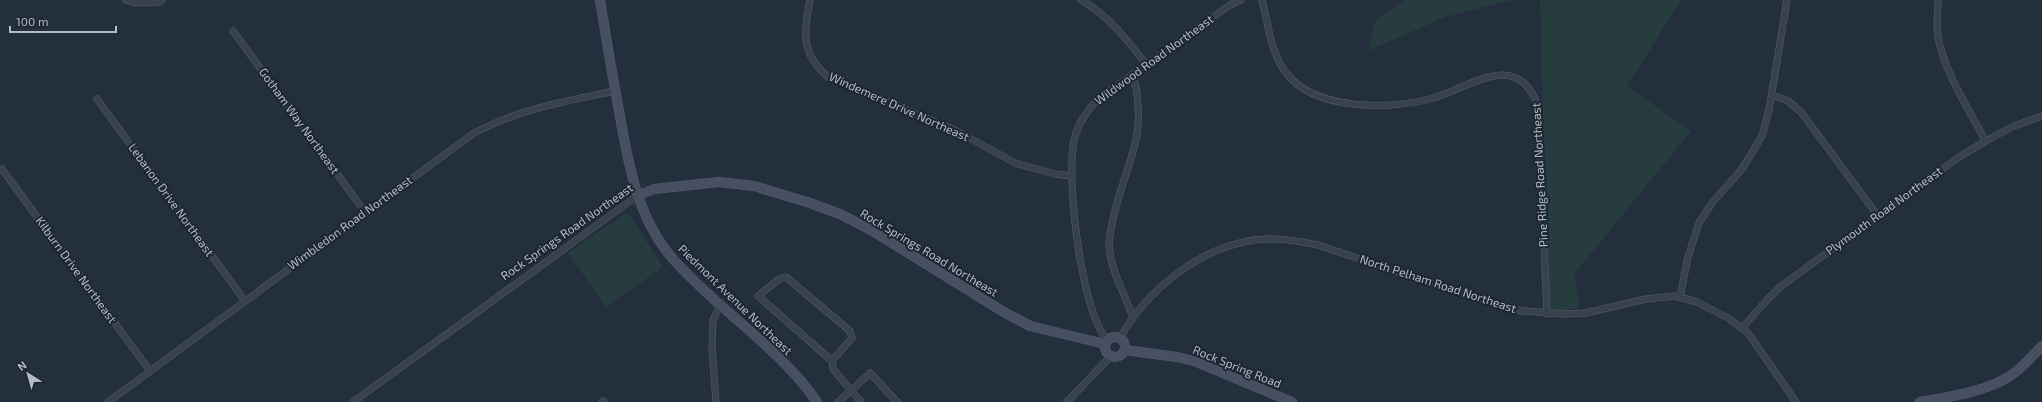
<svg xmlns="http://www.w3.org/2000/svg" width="2042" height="402" font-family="'Exo 2',sans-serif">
	<rect width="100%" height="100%" fill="#242f3e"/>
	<path fill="#263c3f" d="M 1405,0 L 1512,0 L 1445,17 L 1368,51 L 1376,20 Z
		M 1540,0 L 1681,0 L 1627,86 L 1691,131 L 1575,273 L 1579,308 L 1548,313 Z
		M 626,213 L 631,217 L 663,267 L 606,307 L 568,253 Z"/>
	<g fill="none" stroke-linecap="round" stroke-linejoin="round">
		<defs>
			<path id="street" d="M 126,0 L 135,3 L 159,2 L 162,0
				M 810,0 C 804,32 800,53 828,77 L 955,130 L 1015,163 L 1055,174 L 1071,176
				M 1081,0 C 1109,16 1127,40 1146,64
				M 1262,0 C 1268,23 1271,55 1287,74 C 1316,111 1392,110 1433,98 C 1454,92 1480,76 1502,75 C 1522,75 1534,91 1538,109 L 1547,314
				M 1938,0 C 1938,12 1936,25 1938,37 C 1944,71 1969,110 1985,140
				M 233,31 L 365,212
				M 1131,75 C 1137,85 1137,93 1138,104 C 1142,145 1121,180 1113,219 C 1111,228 1109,237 1109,246 C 1110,268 1126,297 1133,318
				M 1772,95 L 1788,101 L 1801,112 L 1878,216
				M 97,99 L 245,301
				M 2,169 L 150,371
				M 786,277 L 850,331 L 852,338 L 832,361 L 758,296 L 779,279 Z
				M 1680,297 L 1688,257 L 1699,223 L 1712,203 L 1742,169 L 1762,136 L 1769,110 L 1787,0
				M 1742,328 L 1765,302 L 1780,287 L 1959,157 L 1991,138 L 2014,126 L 2042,116
				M 1120,338 C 1147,290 1199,248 1254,240 C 1276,237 1297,241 1318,245 L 1500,306 L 1523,311 L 1566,314 L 1586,313 L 1646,299 L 1675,296 L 1697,302 L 1728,318 L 1748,333 L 1796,402
				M 1107,340 C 1081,310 1066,181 1074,141 C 1077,124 1087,111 1098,99 L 1230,5 L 1241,0
				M 832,361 L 833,369 L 861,402
				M 108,402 L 474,133 C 519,109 567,101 615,91
				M 353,402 L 637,196
				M 602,402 L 603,401
				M 716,402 L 712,349 L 713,320 L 720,305
				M 838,402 L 870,373 L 897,402
				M 1067,402 L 1110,357"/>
			<path id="secondary" d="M 600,0 C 606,37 612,74 619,111 C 628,163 637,218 673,259 C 718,310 778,346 817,402
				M 637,196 L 654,189 L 719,182 L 754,186 L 807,202 L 840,214 L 871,230 L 1002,311 L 1030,326 L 1105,344
				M1105 347a10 10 0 1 1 20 0a10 10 0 1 1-20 0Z
				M 1125,350 L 1177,357 L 1194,361 L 1292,402
				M 1920,402 C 1948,397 1990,391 2013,374 C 2024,366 2033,355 2042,346"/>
		</defs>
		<use href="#street" stroke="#565f6c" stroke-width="7"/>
		<use href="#secondary" stroke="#565f6c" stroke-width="10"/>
		<use href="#street" stroke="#38414e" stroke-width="6"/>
		<use href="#secondary" stroke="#465061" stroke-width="9"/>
	</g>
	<g text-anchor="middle" stroke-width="4" stroke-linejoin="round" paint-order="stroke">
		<g font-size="12" fill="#b4bcc9" stroke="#1d2633">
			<text transform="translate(1154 60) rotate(-36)" y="4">Wildwood Road Northeast</text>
			<text transform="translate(899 107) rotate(24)" y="4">Windemere Drive Northeast</text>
			<text transform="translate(299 121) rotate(54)" y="4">Gotham Way Northeast</text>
			<text transform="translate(1540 175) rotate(-93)" y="4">Pine Ridge Road Northeast</text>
			<text transform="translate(171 200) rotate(54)" y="4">Lebanon Drive Northeast</text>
			<text transform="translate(1884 211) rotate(-36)" y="4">Plymouth Road Northeast</text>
			<text transform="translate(350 223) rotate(-36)" y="4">Wimbledon Road Northeast</text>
			<text transform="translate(567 232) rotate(-35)" y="4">Rock Springs Road Northeast</text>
			<text transform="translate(929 253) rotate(31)" y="4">Rock Springs Road Northeast</text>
			<text transform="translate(76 270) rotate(54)" y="4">Kilburn Drive Northeast</text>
			<text transform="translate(1438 284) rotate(18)" y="4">North Pelham Road Northeast</text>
			<text transform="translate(735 300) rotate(44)" y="4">Piedmont Avenue Northeast</text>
			<text transform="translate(1237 367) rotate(22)" y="4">Rock Spring Road</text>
		</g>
	</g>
	<g transform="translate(28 374) rotate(323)" stroke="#1d2633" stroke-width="3" paint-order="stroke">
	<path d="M0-3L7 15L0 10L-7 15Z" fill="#b4bcc9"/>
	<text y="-6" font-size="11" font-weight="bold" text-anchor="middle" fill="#b4bcc9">N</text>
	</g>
	<path d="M10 26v6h106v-6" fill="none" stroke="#b4bcc9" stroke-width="2"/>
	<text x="16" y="26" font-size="12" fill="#b4bcc9" stroke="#1d2633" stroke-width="3" paint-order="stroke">100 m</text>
</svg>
